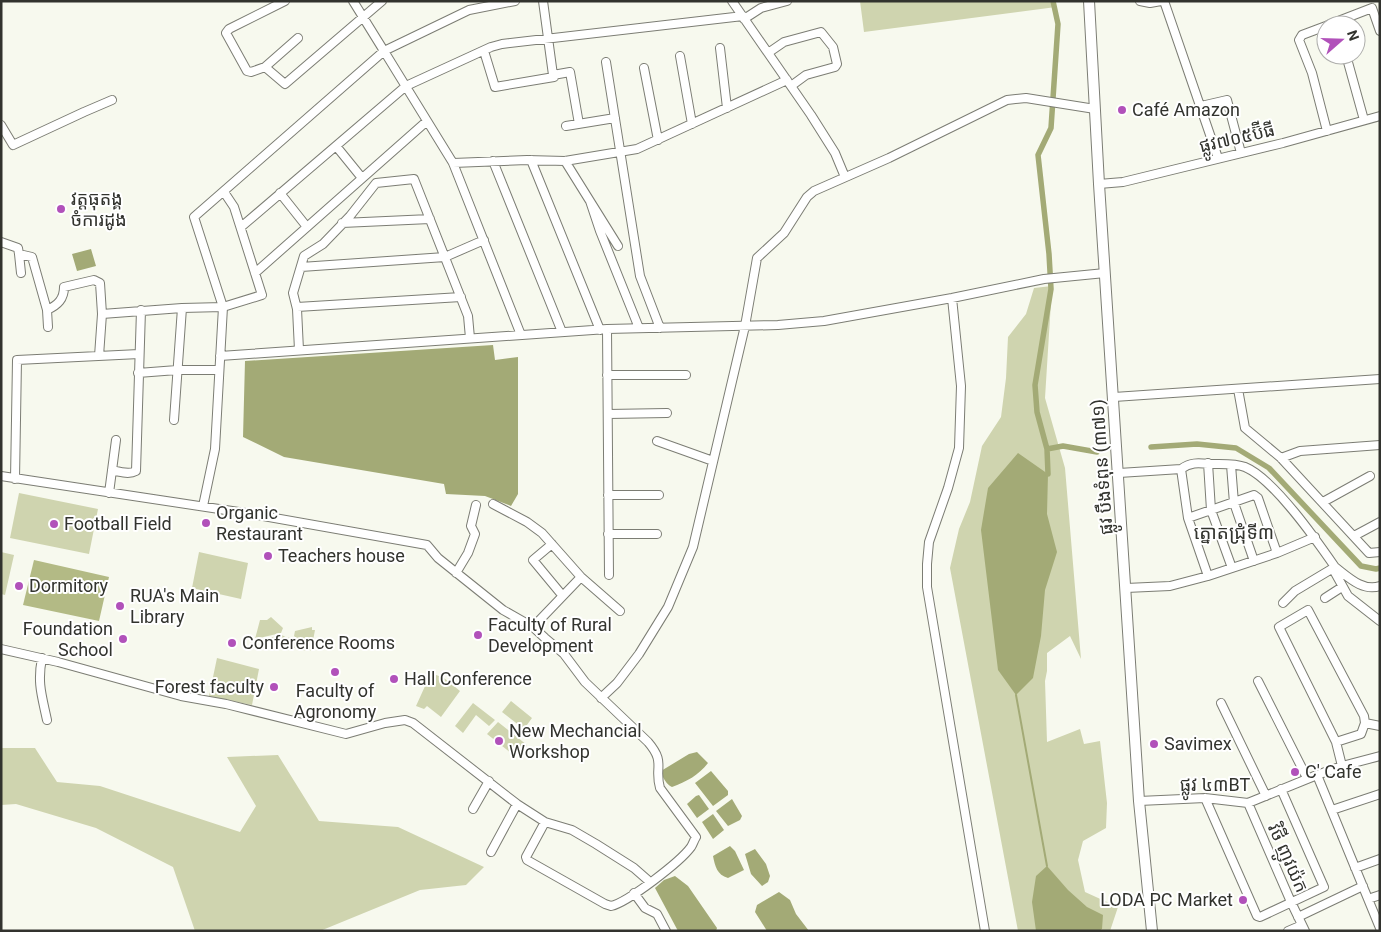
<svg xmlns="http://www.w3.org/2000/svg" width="1381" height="932" font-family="Roboto,'Noto Sans Khmer',sans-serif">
	<rect width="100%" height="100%" fill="#f7f9ee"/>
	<path fill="#cfd4af" d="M 860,1 L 1055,1 L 1056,7 L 864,32 Z
		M 1052,286 L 1045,398 L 1065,468 L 1081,659 L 1070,636 L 1047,653 L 1047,671 L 1045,681 L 1047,742 L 1080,729 L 1084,744 L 1100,741 L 1107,803 L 1106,828 L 1083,841 L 1078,860 L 1085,892 L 1118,907 L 1110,931 L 1018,931 L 950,568 L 959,529 L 970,502 L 982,446 L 1001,417 L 1006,378 L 1008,337 L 1026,314 L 1034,288 Z
		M 19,493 L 98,509 L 89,554 L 10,538 Z
		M 1,552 L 14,555 L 5,595 L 1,594 Z
		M 199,552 L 248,563 L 241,599 L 192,588 Z
		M 271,617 L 283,628 L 281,633 L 255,639 L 260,620 L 267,620 Z
		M 312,627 L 312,630 L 315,630 L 311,651 L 294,636 L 295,631 Z
		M 282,635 L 287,638 L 292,637 L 307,651 L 260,640 Z
		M 217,658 L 259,669 L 252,705 L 209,696 Z
		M 431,673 L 444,678 L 460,691 L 441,717 L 427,706 L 424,709 L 416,706 Z
		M 511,701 L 532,718 L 524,729 L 502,712 Z
		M 473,703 L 495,720 L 489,726 L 476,715 L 463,733 L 455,726 Z
		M 498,722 L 527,745 L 523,752 L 516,747 L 511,753 L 487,734 Z
		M 1,748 L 35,748 L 57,782 L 100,786 L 240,832 L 256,806 L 227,757 L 278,755 L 319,821 L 398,827 L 484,867 L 466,885 L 420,890 L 320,931 L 195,931 L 173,867 L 96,828 L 16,804 L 1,805 Z"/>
	<path fill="#b3ba85" d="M 34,560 L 109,577 L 99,621 L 23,605 Z"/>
	<path fill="#a3aa76" d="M 91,249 L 96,266 L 77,271 L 72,254 Z
		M 493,345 L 495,360 L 518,357 L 518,494 L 511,506 L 485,496 L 446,494 L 444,484 L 284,457 L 243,437 L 245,361 Z
		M 1018,453 L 1048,474 L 1047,514 L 1057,552 L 1045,590 L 1041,636 L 1033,678 L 1016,695 L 998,670 L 981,530 L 988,488 Z
		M 697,752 L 708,763 C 699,775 686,782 672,787 C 667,785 662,777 661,771 L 689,754 Z
		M 711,771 L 728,791 L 728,795 L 713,806 L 695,783 Z
		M 699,795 L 709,809 L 697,818 L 687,804 L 696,796 Z
		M 732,799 L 742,816 L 740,820 L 728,826 L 716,811 Z
		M 713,814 L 724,830 L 713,839 L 702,822 Z
		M 730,846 L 735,851 L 744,870 L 728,878 C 717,875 715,866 713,856 Z
		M 755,849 L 766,864 L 770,876 L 768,882 L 762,886 L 751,874 L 745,854 Z
		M 1047,866 L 1068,890 L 1087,907 L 1103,915 L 1102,929 L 1099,931 L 1036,931 L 1032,902 L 1036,876 Z
		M 675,876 L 688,886 L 717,928 L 716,931 L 678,931 L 655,888 L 664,880 Z
		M 779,892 L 790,900 L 796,914 L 809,931 L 767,931 L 755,912 L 757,905 Z"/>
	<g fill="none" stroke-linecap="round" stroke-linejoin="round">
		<path stroke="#a3aa76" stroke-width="2" d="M 1016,695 L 1047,866"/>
		<path stroke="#a3aa76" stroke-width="5.5" d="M 1151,447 L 1197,444 L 1236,448 L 1269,468 L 1361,566 L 1376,569 L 1380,568
			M 1047,449 L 1063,446 L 1097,452
			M 1048,474 L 1047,449 L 1037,412 L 1035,385 L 1051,289 L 1049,254 L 1038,155 L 1051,128 L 1058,24 L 1053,1"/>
		<defs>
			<path id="minor" d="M 285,1 L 229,29 L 226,33 L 247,71 L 251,72 L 265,67 L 285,84 L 382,1
				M 353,1 L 384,51 L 469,10 L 515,1
				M 543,1 L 553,75
				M 732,1 L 811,115 L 835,153 L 845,177
				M 1140,1 L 1150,3 L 1161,1
				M 1164,1 L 1218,158
				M 744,19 L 761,8 L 787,1
				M 1328,25 L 1372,8 L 1380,31
				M 1326,26 L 1302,35 L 1299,40 L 1312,73 L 1327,131
				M 720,48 L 727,108
				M 484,51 L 495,87 L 554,77 L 553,75 L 570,72 L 579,124
				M 768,53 L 784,42 L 821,32 L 833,47 L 837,64 L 835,67 L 806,75 L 791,86
				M 1346,55 L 1364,120
				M 680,56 L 692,124
				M 606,62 L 640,276 L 660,328
				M 265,67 L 298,38
				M 644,68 L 658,140
				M 1201,106 L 1227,100 L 1241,153
				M 1,125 L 13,145 L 84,112 L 112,100
				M 566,126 L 615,118
				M 336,146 L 362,178
				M 531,160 L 600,330
				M 493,161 L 562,332
				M 565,161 L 618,246
				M 453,163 L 527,160 L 565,161 L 637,149 L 787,80
				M 1099,184 L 1123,182 L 1283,143 L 1380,116
				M 280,193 L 307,227
				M 590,201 L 600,231 L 639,328
				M 342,223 L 430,219
				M 241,227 L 406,86 L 491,47 L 502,44 L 743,16
				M 1,242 L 18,248 L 19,254 L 32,257 L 47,310 L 48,327
				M 19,254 L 21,273
				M 301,267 L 445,257 L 484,240
				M 255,273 L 427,121
				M 952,298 L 961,386 L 959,448 L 948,488 L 929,542 L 927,564 L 927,587 L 985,931
				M 297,307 L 461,297
				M 47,310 C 58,305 64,299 64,287 L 94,280 L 100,283 L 102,314 L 99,356
				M 102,314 L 182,308 L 223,307 L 262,295 L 234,207 L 224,192
				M 607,329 L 609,575
				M 299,350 L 297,309 L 293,293 L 304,256 L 323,244 L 350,216 L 376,183 L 414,179 L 468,316 L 470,338
				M 220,356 L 607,329 L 778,325 L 824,321 L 952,298 L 1044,279 L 1105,273
				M 138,373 L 177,370 L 219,370
				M 607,375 L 686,375
				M 1238,389 L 1245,428 L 1281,458 L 1369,553 L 1380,552
				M 1114,397 L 1380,379
				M 608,414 L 667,413
				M 174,420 L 182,308
				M 657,441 L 713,461
				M 1281,458 L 1300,451 L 1380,445
				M 1208,463 L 1211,510 L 1232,568
				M 1231,465 L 1234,503 L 1254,561
				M 1181,469 L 1188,518 L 1208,576
				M 112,470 C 120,472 129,475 136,471 L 141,310
				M 1119,473 L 1181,469 C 1191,462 1198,463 1210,464 C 1221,464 1235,463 1245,467 C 1274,479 1317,541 1335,567
				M 1,476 L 252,514 L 427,545 L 438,558 L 503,610 L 533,627 L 545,638 L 564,654 L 585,682 L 648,742 C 666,763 654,767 660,788 L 696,837 C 694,840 693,844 691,847 C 680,862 628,902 611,906 L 605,904 L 527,860 L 526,857 L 545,822
				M 15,479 L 17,360 L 139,354
				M 109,493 L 116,440
				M 608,495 L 659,495
				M 1323,502 L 1370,476
				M 493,504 L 527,522 L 542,533 L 581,577 L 620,611
				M 203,506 L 215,449 L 223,307 L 194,217 L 384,51 L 453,163 L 521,335
				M 1188,518 L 1254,495 L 1258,498 L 1277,553
				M 608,534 L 657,534
				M 1354,536 L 1380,522
				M 552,544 L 533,560 L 562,595
				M 1333,569 L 1348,596 L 1380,621
				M 456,573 L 468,553 L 475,534 L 471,526 L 476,505
				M 1126,588 L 1170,586 L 1208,576 L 1277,553 L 1315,537
				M 1325,598 L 1342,587
				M 1283,603 L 1295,591 L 1335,567 C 1348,577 1363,592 1380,586
				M 533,627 L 581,577
				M 1,649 L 58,662 L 181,696 L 226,704 L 346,734 L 385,723 L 405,720 L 413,723 L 517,804 L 545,822 L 572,830 L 596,844 L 634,868 L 650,882
				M 42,658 C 37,683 42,696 47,720
				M 1258,681 L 1307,778
				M 601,698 L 617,683 L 639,654 L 668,607 L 693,547 L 745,326 L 757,258 L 784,233 L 807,197 L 814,191 L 889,158 L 1007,100 L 1026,98 L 1095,109
				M 1221,703 L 1266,796
				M 1365,723 L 1380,726
				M 1336,742 L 1361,734 L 1365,723 L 1364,716 L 1308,610 L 1279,627 L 1336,742 L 1342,766
				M 1317,775 L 1342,766 L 1380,756
				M 1205,798 L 1257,916 L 1260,917 L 1324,887 L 1281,789
				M 1139,801 L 1205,798 L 1248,803 L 1317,775 L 1380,928
				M 1248,803 L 1291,902 L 1305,931
				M 473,809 L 489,781
				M 1332,810 L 1380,794
				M 491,852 L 517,804
				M 1355,868 L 1380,859
				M 634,893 L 645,908 L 657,914 L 666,931
				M 1368,899 L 1380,895
				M 1298,917 L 1363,886
				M 1288,931 L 1302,925"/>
			<path id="major" d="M 1089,1 L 1099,184 L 1139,801 L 1152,931"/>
		</defs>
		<use href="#minor" stroke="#7c7d74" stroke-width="10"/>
		<use href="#major" stroke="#7c7d74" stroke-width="12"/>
		<use href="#minor" stroke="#fff" stroke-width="8"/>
		<use href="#major" stroke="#fff" stroke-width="10"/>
	</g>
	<g fill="#b151ba" stroke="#fff" stroke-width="2">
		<circle cx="1122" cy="110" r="5"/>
		<circle cx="61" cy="209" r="5"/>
		<circle cx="206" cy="523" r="5"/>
		<circle cx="54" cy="524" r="5"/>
		<circle cx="268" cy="556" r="5"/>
		<circle cx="19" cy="586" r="5"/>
		<circle cx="120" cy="606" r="5"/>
		<circle cx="478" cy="635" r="5"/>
		<circle cx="123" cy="639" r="5"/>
		<circle cx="232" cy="643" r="5"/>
		<circle cx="335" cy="672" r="5"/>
		<circle cx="394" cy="679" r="5"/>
		<circle cx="274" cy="687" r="5"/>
		<circle cx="499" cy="741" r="5"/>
		<circle cx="1154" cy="744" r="5"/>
		<circle cx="1295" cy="772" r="5"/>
		<circle cx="1243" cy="900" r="5"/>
	</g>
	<g text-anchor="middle" stroke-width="4" stroke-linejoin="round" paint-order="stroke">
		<g font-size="18" fill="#32332e" stroke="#fff" text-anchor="start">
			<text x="1132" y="116">Café Amazon</text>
			<text x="71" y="205">វត្តធុតង្គ<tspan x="71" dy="21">ចំការដូង</tspan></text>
			<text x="216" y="519">Organic<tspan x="216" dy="21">Restaurant</tspan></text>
			<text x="64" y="530">Football Field</text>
			<text x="278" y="562">Teachers house</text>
			<text x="29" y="592">Dormitory</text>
			<text x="130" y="602">RUA's Main<tspan x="130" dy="21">Library</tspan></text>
			<text x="488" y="631">Faculty of Rural<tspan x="488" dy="21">Development</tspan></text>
			<text x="113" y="635" text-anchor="end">Foundation<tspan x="113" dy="21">School</tspan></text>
			<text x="242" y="649">Conference Rooms</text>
			<text x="404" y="685">Hall Conference</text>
			<text x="264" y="693" text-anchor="end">Forest faculty</text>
			<text x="335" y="697" text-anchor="middle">Faculty of<tspan x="335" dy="21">Agronomy</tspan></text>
			<text x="509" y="737">New Mechancial<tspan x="509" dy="21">Workshop</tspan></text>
			<text x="1164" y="750">Savimex</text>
			<text x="1305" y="778">C' Cafe</text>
			<text x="1233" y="906" text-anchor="end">LODA PC Market</text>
		</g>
		<g font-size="18" fill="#32332e" stroke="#fff">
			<text transform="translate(1237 138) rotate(-13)" y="6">ផ្លូវ៧០៥ប៊ីធី</text>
			<text transform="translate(1102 467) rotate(-94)" y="6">ផ្លូវ បឹងទំពុន (៣៧១)</text>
			<text x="1215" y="791">ផ្លូវ ៤៣BT</text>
			<text transform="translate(1288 858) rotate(66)" y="6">វិថី ញូវយ៉ក</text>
		</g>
		<g font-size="19" fill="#32332e" stroke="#fff">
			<text x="1234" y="539">ត្នោតជ្រុំទី៣</text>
		</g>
	</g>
	<rect width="1381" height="932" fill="none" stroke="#32332e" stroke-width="5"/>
	<g transform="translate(1341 40) rotate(70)"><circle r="24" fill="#ffffff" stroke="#adadab"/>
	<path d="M0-4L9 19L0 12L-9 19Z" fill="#b151ba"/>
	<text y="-8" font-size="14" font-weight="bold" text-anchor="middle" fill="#32332e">N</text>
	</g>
</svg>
